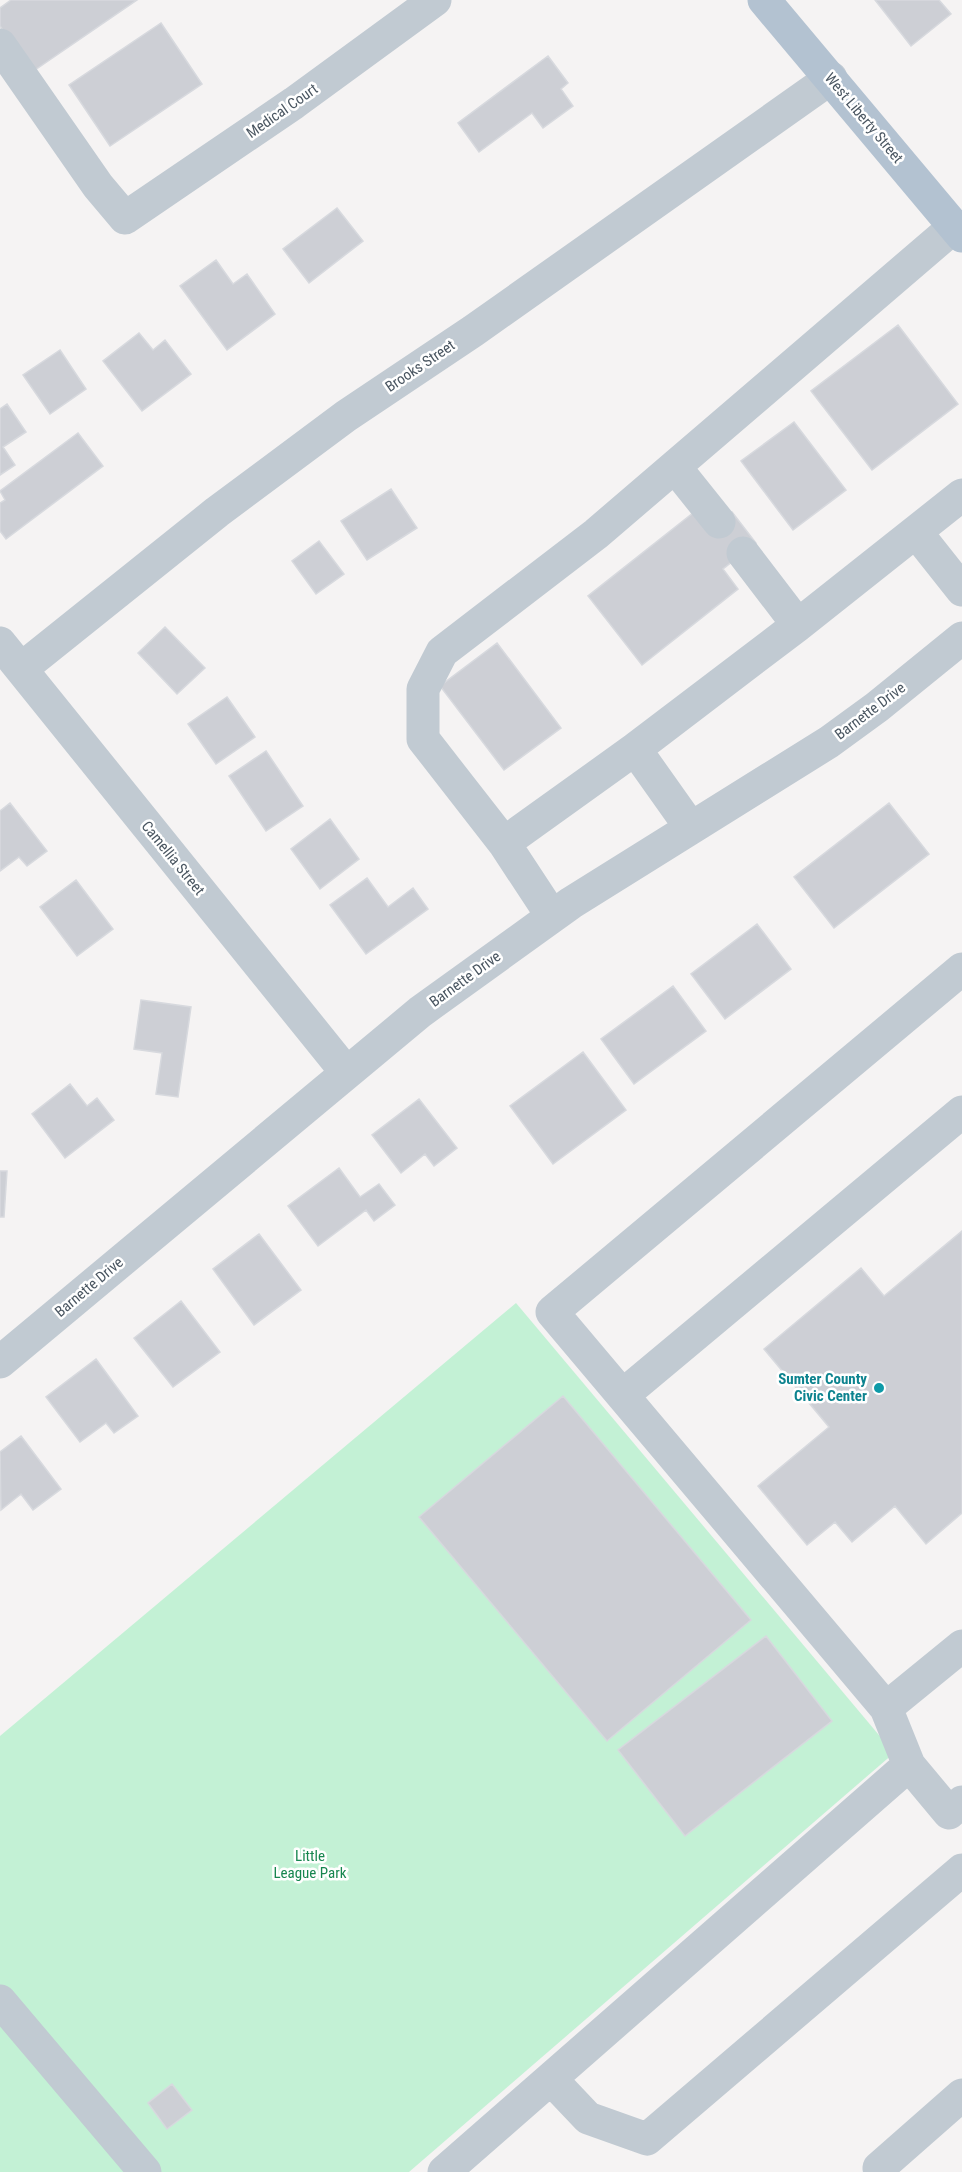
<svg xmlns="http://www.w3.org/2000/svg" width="962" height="2172" font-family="'Roboto Condensed',sans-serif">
	<rect width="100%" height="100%" fill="#f5f3f3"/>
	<path fill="#c3f1d5" d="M 516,1303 L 894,1753 L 409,2172 L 0,2172 L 0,1736 Z"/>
	<path fill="#cdcfd5" stroke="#d7d9de" stroke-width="1.5" d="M 11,0 L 137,0 L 32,72 L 0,26 L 0,8 Z
		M 875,0 L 939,0 L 951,14 L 911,46 Z
		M 161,23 L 202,84 L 110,146 L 69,85 Z
		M 548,56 L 568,83 L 561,89 L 573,106 L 543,128 L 532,113 L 479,152 L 458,123 Z
		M 337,208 L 363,241 L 309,283 L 283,249 Z
		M 216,260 L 233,284 L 247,274 L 275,314 L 227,350 L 180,286 Z
		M 898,325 L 958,404 L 872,470 L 811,391 Z
		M 139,333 L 153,350 L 165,340 L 191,374 L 142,411 L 103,361 Z
		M 60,350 L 86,389 L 50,414 L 23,375 Z
		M 7,404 L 26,432 L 3,447 L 15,465 L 0,475 L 0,409 Z
		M 794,422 L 846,490 L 793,530 L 741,461 Z
		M 78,433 L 103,466 L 6,539 L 0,531 L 0,503 L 5,500 L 0,491 Z
		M 391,489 L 417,528 L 367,560 L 341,521 Z
		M 732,512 L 756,543 L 723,569 L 738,589 L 642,665 L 588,596 L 693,513 Z
		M 319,541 L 344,574 L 316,594 L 292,561 Z
		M 165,627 L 205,668 L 177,694 L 138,653 Z
		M 497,643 L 561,728 L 504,770 L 440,686 Z
		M 227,697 L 255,737 L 216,764 L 188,724 Z
		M 266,751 L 303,806 L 266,831 L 229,776 Z
		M 10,803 L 47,851 L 27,866 L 19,857 L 0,871 L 0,811 Z
		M 889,803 L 929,854 L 834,928 L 794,877 Z
		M 330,819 L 359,859 L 320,889 L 291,849 Z
		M 367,878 L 388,907 L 413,888 L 428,909 L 366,954 L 330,905 Z
		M 76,880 L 113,929 L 77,956 L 40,907 Z
		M 757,924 L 791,969 L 725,1019 L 691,974 Z
		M 673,986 L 706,1031 L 634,1084 L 601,1039 Z
		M 141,1000 L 191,1007 L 178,1097 L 156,1094 L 162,1053 L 134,1049 Z
		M 583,1052 L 626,1110 L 553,1164 L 510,1106 Z
		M 70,1084 L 87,1106 L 97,1098 L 114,1120 L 65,1158 L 32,1114 Z
		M 419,1099 L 457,1148 L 434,1166 L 425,1154 L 401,1173 L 372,1135 Z
		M 339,1168 L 360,1197 L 379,1184 L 395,1205 L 374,1221 L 366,1210 L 318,1246 L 288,1206 Z
		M 0,1171 L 7,1171 L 4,1217 L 0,1217 Z
		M 962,1231 L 962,1513 L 926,1544 L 895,1506 L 852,1542 L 835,1522 L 807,1545 L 758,1486 L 829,1427 L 764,1349 L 861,1268 L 884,1296 Z
		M 259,1234 L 301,1290 L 254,1325 L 213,1269 Z
		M 181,1301 L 220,1352 L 173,1387 L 134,1338 Z
		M 96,1359 L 138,1416 L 114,1433 L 106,1423 L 80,1442 L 46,1397 Z
		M 563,1396 L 751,1620 L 607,1741 L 419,1517 Z
		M 21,1436 L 61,1489 L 33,1510 L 21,1494 L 1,1510 L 0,1452 Z
		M 766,1636 L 832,1721 L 685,1836 L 618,1750 Z
		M 172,2084 L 192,2110 L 167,2129 L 148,2103 Z"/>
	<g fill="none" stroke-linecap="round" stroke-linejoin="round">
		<path stroke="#c1cad2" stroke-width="33" d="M 0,45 L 98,186 L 125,218 L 294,103 L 435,0
			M 675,467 L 719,522
			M 916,532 L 962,590
			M 743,553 L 798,625 L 962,495
			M 0,643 L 346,1072
			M 21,669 L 217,512 L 346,416 L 473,331 L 831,78
			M 635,749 L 691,828
			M 504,843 L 423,739 L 423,689 L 442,652 L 596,534 L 954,227
			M 552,916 L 504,843 L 635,749 L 798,625
			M 0,1362 L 420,1012 L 571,903 L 829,742 L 877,707 L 962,638
			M 623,1395 L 962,1112
			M 886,1708 L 962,1646
			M 909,1765 L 886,1708 L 552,1312 L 962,969
			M 0,2001 L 145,2172
			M 551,2079 L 588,2118 L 647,2139 L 962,1870
			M 444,2172 L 909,1765 L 949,1813 L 962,1802
			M 882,2172 L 879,2168 L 962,2095"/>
		<path stroke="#b3c2d1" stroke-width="33" d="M 764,0 L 962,236"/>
	</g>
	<circle fill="#0f9aa8" stroke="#fff" stroke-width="2" cx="879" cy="1388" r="6"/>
	<g text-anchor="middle" stroke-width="5" stroke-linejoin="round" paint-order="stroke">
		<g font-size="15" fill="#4a5661" stroke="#fff">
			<text transform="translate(282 111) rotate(-35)" y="5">Medical Court</text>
			<text transform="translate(864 118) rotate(50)" y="5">West Liberty Street</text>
			<text transform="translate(420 366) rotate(-34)" y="5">Brooks Street</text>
			<text transform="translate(870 711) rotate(-37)" y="5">Barnette Drive</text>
			<text transform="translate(173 858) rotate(51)" y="5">Camellia Street</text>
			<text transform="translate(465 979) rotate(-36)" y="5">Barnette Drive</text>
			<text transform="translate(89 1287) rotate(-40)" y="5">Barnette Drive</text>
		</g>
		<g font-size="15" font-weight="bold" fill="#0d838f" stroke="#fff" text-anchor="end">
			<text x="867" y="1384">Sumter County<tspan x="867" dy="17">Civic Center</tspan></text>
		</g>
		<g font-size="15" fill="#17864f" stroke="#fff">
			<text x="310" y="1861">Little<tspan x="310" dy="17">League Park</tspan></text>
		</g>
	</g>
</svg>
